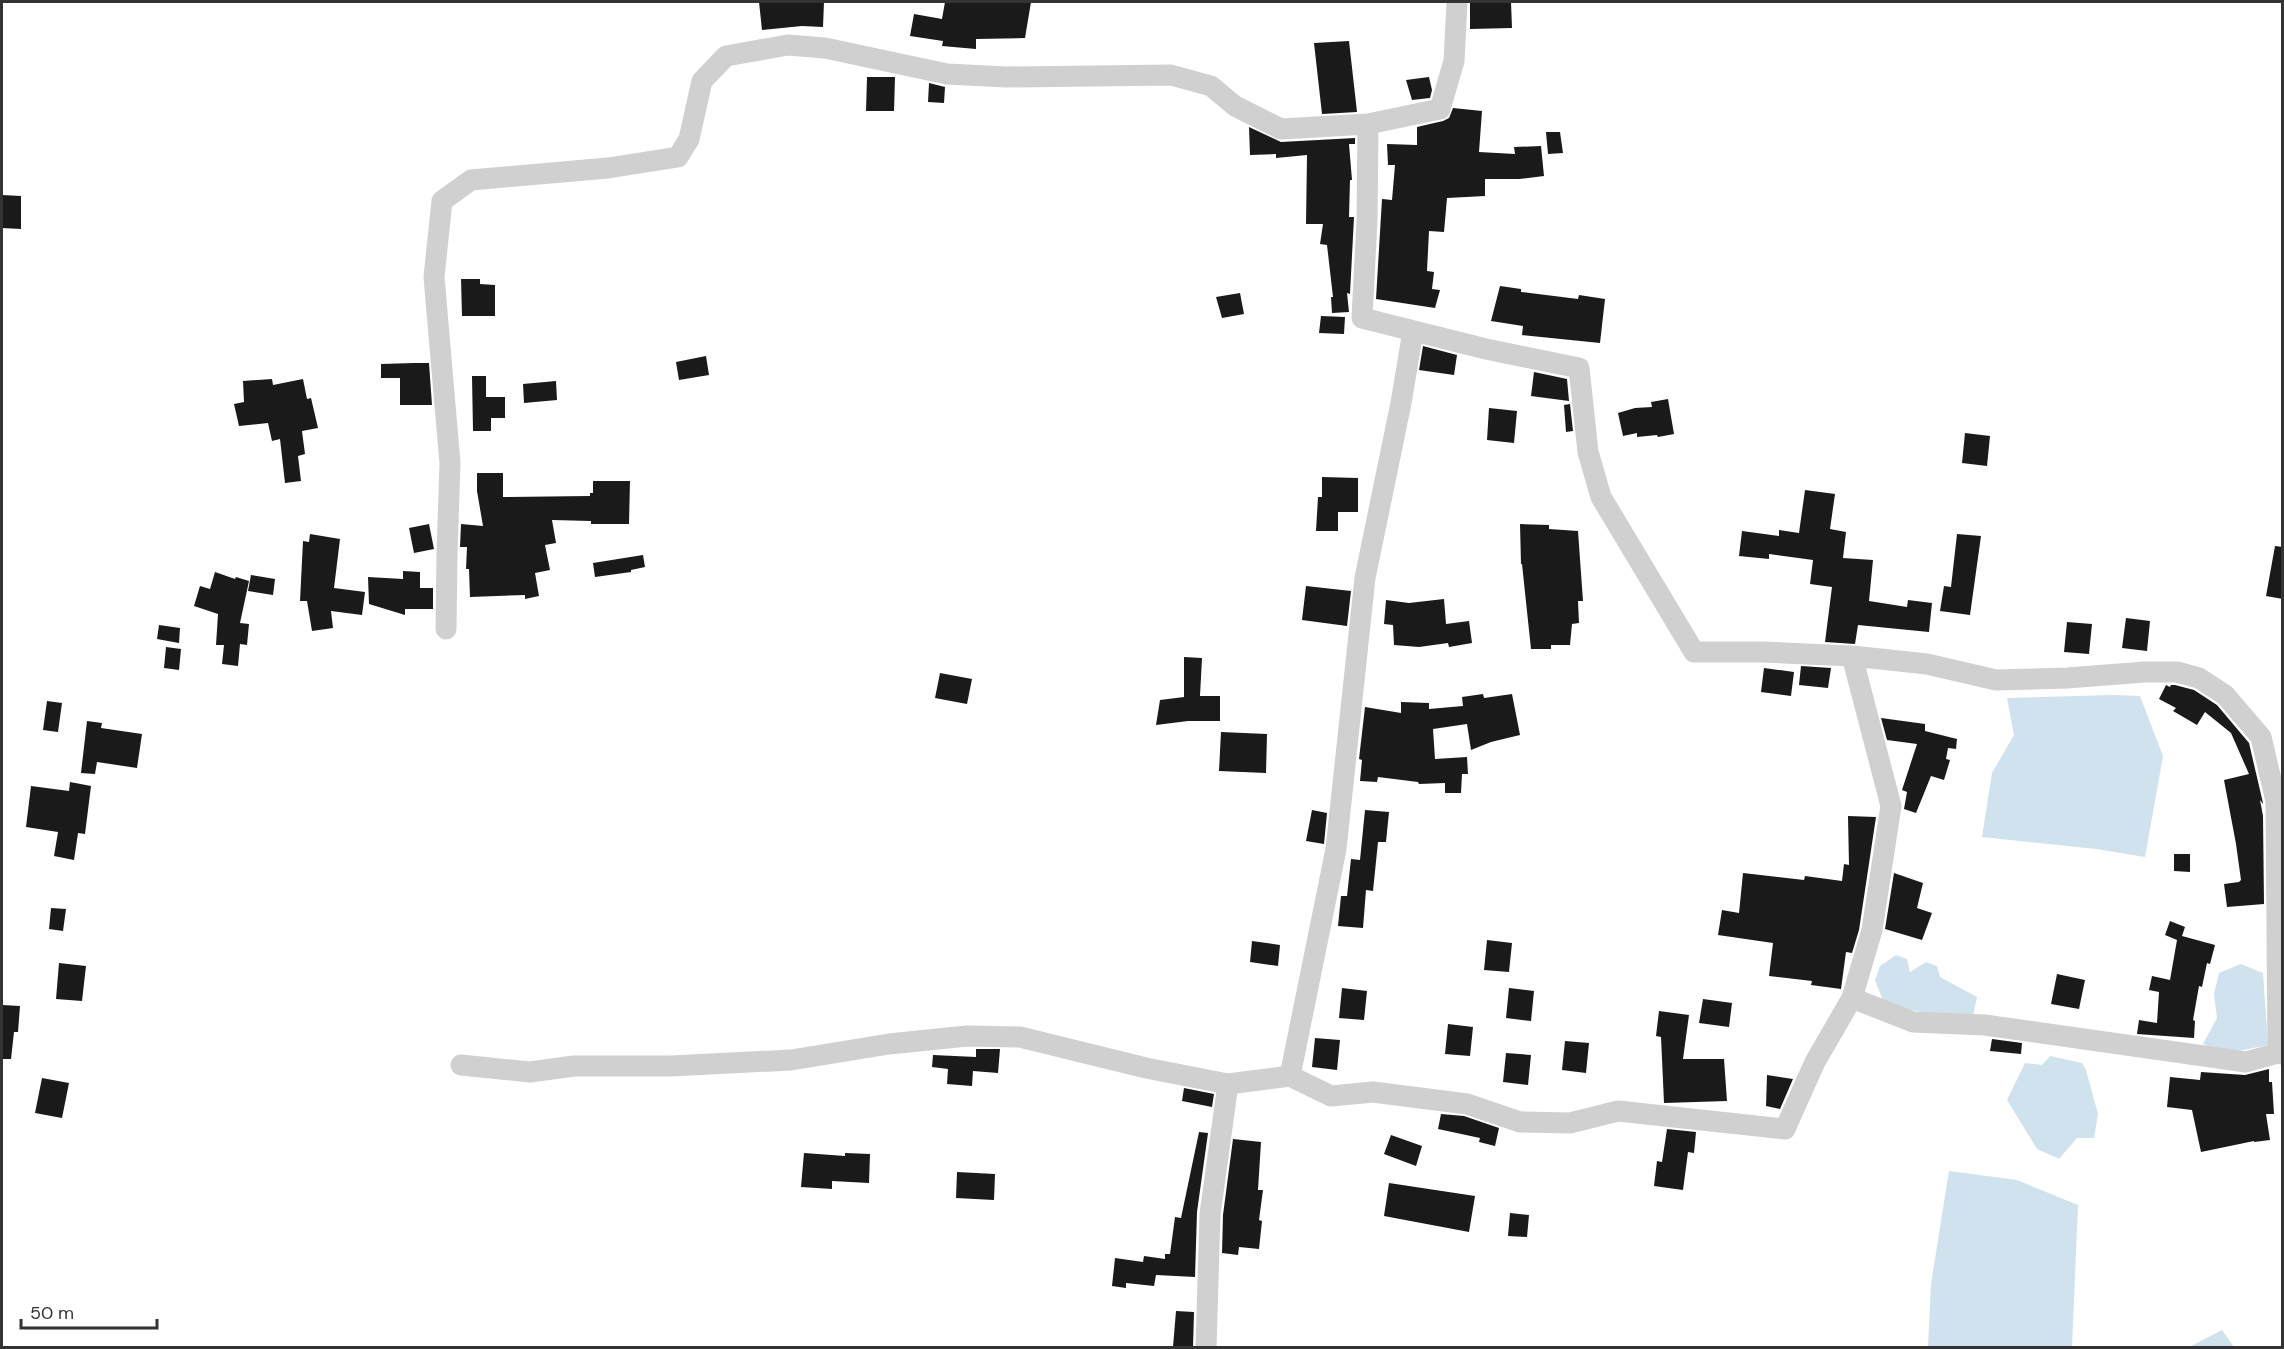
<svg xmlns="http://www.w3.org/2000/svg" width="2284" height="1349" font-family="'DM Sans',sans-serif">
	<rect width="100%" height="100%" fill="#fff"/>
	<path fill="#cfe2ee" d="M 2114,695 L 2140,696 L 2163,756 L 2145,857 L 2096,849 L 1982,837 L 1992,773 L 2014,735 L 2007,698 Z
		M 1896,955 L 1907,959 L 1910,972 L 1926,962 L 1937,966 L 1940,977 L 1977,997 L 1972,1020 L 1885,1006 L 1875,980 L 1880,966 Z
		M 2241,964 L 2263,973 L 2268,1045 L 2224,1054 L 2203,1044 L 2217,1018 L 2214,994 L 2219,973 Z
		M 2050,1056 L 2082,1063 L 2086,1070 L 2098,1114 L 2094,1138 L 2077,1138 L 2059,1159 L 2037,1149 L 2007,1100 L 2025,1063 L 2042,1065 Z
		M 1949,1171 L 2017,1180 L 2078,1205 L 2072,1347 L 1928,1347 L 1931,1284 Z
		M 2222,1330 L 2234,1347 L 2190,1347 L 2191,1346 Z"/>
	<path fill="#1a1a1a" d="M 759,2 L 824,2 L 823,27 L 802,26 L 762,30 Z
		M 945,2 L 1031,2 L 1025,38 L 976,39 L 976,49 L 942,46 L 943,41 L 910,36 L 914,14 L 942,19 Z
		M 1470,2 L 1511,2 L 1512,28 L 1470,29 Z
		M 1349,41 L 1357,112 L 1322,114 L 1314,43 Z
		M 867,77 L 895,77 L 894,111 L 866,111 Z
		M 1429,77 L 1432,90 L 1430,98 L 1412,100 L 1406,80 Z
		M 929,83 L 945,87 L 944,103 L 928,102 Z
		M 1453,108 L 1482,111 L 1479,152 L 1515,154 L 1514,147 L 1541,146 L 1544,176 L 1519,179 L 1485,179 L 1485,196 L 1447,198 L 1444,232 L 1429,231 L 1427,271 L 1434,272 L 1432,289 L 1440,290 L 1435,308 L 1376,299 L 1382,199 L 1392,200 L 1395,165 L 1388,165 L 1387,144 L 1417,145 L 1417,127 L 1443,121 L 1449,118 Z
		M 1249,127 L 1281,142 L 1355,138 L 1355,144 L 1349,144 L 1352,180 L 1350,180 L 1349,217 L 1354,217 L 1350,294 L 1347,293 L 1349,312 L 1332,313 L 1331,297 L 1333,297 L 1327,245 L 1320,244 L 1323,224 L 1306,224 L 1307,155 L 1276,158 L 1276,154 L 1250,155 Z
		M 1546,132 L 1560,132 L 1563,153 L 1548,154 Z
		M 2,195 L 21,196 L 21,229 L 2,228 Z
		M 461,279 L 480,279 L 480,284 L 495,285 L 495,316 L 462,316 Z
		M 1500,286 L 1521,289 L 1521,292 L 1578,299 L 1579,295 L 1605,299 L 1600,343 L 1522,335 L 1523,326 L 1491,321 Z
		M 1240,293 L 1244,314 L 1222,318 L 1216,297 Z
		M 1321,316 L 1345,317 L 1344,334 L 1319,333 Z
		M 1423,346 L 1457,355 L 1454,375 L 1419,370 Z
		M 706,356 L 709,375 L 679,380 L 676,362 Z
		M 414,363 L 429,363 L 432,405 L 400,405 L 400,378 L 381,378 L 381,364 Z
		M 1534,372 L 1567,379 L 1569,401 L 1531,396 Z
		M 472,376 L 486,376 L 486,397 L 505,397 L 505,418 L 491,418 L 491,431 L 473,431 Z
		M 272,379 L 273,385 L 303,379 L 307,399 L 311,398 L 318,428 L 302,431 L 305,454 L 298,456 L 301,481 L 285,483 L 280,439 L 272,441 L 268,423 L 239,426 L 234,404 L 244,402 L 243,381 Z
		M 556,381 L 557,400 L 524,403 L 523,384 Z
		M 1668,399 L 1674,434 L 1658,437 L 1657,435 L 1637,437 L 1637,433 L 1623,436 L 1618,413 L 1635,408 L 1652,407 L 1651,402 Z
		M 1570,404 L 1573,431 L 1566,432 L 1564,405 Z
		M 1489,408 L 1517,411 L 1514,443 L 1487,440 Z
		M 1965,433 L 1990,436 L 1987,466 L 1962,463 Z
		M 477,473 L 503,473 L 503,497 L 590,496 L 590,493 L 593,493 L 593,481 L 630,481 L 629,524 L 591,524 L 591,521 L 552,520 L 556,543 L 545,545 L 550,570 L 535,573 L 539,596 L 525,599 L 525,595 L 470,597 L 469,569 L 466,569 L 467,547 L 460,547 L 461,524 L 483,526 L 477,491 Z
		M 1322,477 L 1358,478 L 1358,512 L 1338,512 L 1338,531 L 1316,531 L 1318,497 L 1322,497 Z
		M 1805,490 L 1835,494 L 1830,529 L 1846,532 L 1843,558 L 1873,560 L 1869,601 L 1907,607 L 1908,600 L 1932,603 L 1929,632 L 1858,625 L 1855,644 L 1825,642 L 1832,587 L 1810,584 L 1813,560 L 1769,554 L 1769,559 L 1739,556 L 1742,531 L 1779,536 L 1779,530 L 1799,533 Z
		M 429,524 L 434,549 L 414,553 L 409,528 Z
		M 1520,524 L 1549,525 L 1549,529 L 1578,531 L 1583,601 L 1578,601 L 1579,623 L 1572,624 L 1570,645 L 1551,645 L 1551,649 L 1531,649 L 1522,564 L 1521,564 Z
		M 310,534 L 340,539 L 334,588 L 365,592 L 362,615 L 331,611 L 333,628 L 312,631 L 307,601 L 300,601 L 303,541 L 309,542 Z
		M 1957,534 L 1981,536 L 1970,615 L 1940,611 L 1944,586 L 1951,587 Z
		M 2275,546 L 2283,547 L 2283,599 L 2266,596 Z
		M 643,555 L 645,567 L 631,570 L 631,572 L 595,577 L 593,563 Z
		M 403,571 L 420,572 L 420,588 L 433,588 L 433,609 L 405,609 L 405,615 L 369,604 L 368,577 L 403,579 Z
		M 215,572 L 235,579 L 236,577 L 249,581 L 240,623 L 249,624 L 247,645 L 240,644 L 238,666 L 222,664 L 224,645 L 216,645 L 218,614 L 194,606 L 200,586 L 210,589 Z
		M 251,575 L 275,579 L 273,595 L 248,591 Z
		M 1306,586 L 1351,591 L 1347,626 L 1302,620 Z
		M 1444,599 L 1446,624 L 1469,621 L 1472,643 L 1449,647 L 1448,643 L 1419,647 L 1394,645 L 1393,625 L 1384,624 L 1386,600 L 1409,603 Z
		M 2126,618 L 2150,621 L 2147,651 L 2122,648 Z
		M 2067,622 L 2092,624 L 2089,654 L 2064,652 Z
		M 159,625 L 180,628 L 179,643 L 157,639 Z
		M 166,647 L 181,649 L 179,670 L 164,668 Z
		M 1184,657 L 1202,658 L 1200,696 L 1220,696 L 1220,721 L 1188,721 L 1156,725 L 1160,700 L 1184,697 Z
		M 1801,666 L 1831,668 L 1828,688 L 1799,685 Z
		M 1764,668 L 1794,672 L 1791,696 L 1761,692 Z
		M 940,673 L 972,679 L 967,704 L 935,698 Z
		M 2166,685 L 2170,687 L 2171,685 L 2175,685 L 2194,690 L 2217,705 L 2249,743 L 2263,803 L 2263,804 L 2260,800 L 2263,816 L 2264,904 L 2227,907 L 2224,884 L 2239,882 L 2241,880 L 2236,844 L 2224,780 L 2249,774 L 2231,733 L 2205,712 L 2197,725 L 2173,711 L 2176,708 L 2159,699 Z
		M 1483,694 L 1484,698 L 1512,694 L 1520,735 L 1491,742 L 1471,750 L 1467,724 L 1433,729 L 1435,759 L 1467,757 L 1468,774 L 1462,774 L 1461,793 L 1445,793 L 1445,783 L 1419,784 L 1418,782 L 1378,777 L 1377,782 L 1360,781 L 1362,760 L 1359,759 L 1365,707 L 1401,713 L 1401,702 L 1429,703 L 1429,709 L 1463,706 L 1462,697 Z
		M 47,701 L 62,703 L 58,732 L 43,730 Z
		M 1881,718 L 1925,724 L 1925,731 L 1957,739 L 1956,749 L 1948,748 L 1946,759 L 1950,760 L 1944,780 L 1931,776 L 1916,813 L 1904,809 L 1907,792 L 1902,790 L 1917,744 L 1887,740 Z
		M 87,721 L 102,723 L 101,728 L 142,734 L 137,768 L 97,762 L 95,774 L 81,773 Z
		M 1221,732 L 1267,734 L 1266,773 L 1219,771 Z
		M 70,782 L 91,786 L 85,834 L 78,833 L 74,860 L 54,856 L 58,832 L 26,827 L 31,786 L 69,791 Z
		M 1312,810 L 1327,813 L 1324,844 L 1306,841 Z
		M 1365,810 L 1389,812 L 1386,842 L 1378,842 L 1373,891 L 1366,890 L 1363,928 L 1338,926 L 1341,896 L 1347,896 L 1351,859 L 1360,860 Z
		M 1848,816 L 1876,817 L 1859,930 L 1852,953 L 1846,952 L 1841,989 L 1811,985 L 1812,981 L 1769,976 L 1773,943 L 1718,935 L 1722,910 L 1739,913 L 1743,873 L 1804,880 L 1805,876 L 1842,881 L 1844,864 L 1849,865 Z
		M 2174,854 L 2190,854 L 2190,872 L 2174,871 Z
		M 1894,873 L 1923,883 L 1917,908 L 1932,913 L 1922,940 L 1885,929 Z
		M 51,908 L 66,909 L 63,931 L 49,929 Z
		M 2170,921 L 2185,927 L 2182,936 L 2215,945 L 2210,964 L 2207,963 L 2202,987 L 2199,986 L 2193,1020 L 2195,1021 L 2194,1038 L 2137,1034 L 2139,1020 L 2157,1023 L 2159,992 L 2149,990 L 2152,976 L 2170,980 L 2177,940 L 2165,935 Z
		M 1487,940 L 1512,943 L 1509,972 L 1484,970 Z
		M 1252,941 L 1280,945 L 1278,966 L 1250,962 Z
		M 59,963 L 86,966 L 82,1001 L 56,999 Z
		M 2057,974 L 2085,980 L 2079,1009 L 2051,1004 Z
		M 1342,988 L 1367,991 L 1364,1020 L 1339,1018 Z
		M 1509,988 L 1534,991 L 1531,1021 L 1506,1018 Z
		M 1703,999 L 1732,1003 L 1729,1027 L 1699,1023 Z
		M 2,1005 L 20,1006 L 18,1032 L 14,1032 L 11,1059 L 2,1059 Z
		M 1659,1011 L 1689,1015 L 1683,1059 L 1724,1059 L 1727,1101 L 1664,1103 L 1661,1037 L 1656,1036 Z
		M 1448,1024 L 1473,1027 L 1470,1056 L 1445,1054 Z
		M 1315,1038 L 1340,1040 L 1337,1070 L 1312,1067 Z
		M 1992,1039 L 2022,1043 L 2021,1054 L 1990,1051 Z
		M 1565,1041 L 1589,1043 L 1586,1073 L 1562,1070 Z
		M 976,1049 L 1000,1049 L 998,1073 L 973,1071 L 972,1086 L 947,1084 L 948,1069 L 932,1067 L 933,1055 L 976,1057 Z
		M 1506,1053 L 1531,1055 L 1528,1085 L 1503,1082 Z
		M 2269,1069 L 2269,1082 L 2272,1082 L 2274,1114 L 2266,1114 L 2270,1140 L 2254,1142 L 2254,1141 L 2201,1152 L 2192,1110 L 2167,1107 L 2170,1077 L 2200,1080 L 2201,1072 L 2245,1075 Z
		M 1767,1075 L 1793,1079 L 1780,1109 L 1766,1106 Z
		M 42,1078 L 69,1083 L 62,1118 L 35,1113 Z
		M 1184,1088 L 1214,1094 L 1212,1107 L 1182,1101 Z
		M 1441,1114 L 1464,1116 L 1499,1128 L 1495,1146 L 1479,1142 L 1480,1138 L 1438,1129 Z
		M 1667,1129 L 1696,1132 L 1694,1153 L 1688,1152 L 1683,1190 L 1654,1186 L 1657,1161 L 1662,1162 Z
		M 1199,1132 L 1208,1133 L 1197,1212 L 1195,1277 L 1156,1275 L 1154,1286 L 1126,1283 L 1126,1288 L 1112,1286 L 1115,1258 L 1143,1262 L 1144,1256 L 1165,1259 L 1165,1254 L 1170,1254 L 1175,1217 L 1181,1218 Z
		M 1391,1135 L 1422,1146 L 1416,1166 L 1384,1154 Z
		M 1233,1139 L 1261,1142 L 1258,1190 L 1263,1190 L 1259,1220 L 1262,1221 L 1259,1249 L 1239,1247 L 1238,1255 L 1222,1253 L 1223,1215 Z
		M 804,1153 L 845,1156 L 845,1153 L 870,1154 L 869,1183 L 832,1181 L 832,1189 L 801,1187 Z
		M 957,1172 L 995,1174 L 994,1200 L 956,1198 Z
		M 1389,1183 L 1475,1196 L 1469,1232 L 1384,1216 Z
		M 1510,1213 L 1529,1215 L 1527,1237 L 1508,1236 Z
		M 1176,1311 L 1194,1312 L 1193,1347 L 1173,1347 Z"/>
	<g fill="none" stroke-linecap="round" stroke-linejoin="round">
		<path stroke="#d0d0d0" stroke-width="21" d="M 1457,2 L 1454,61 L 1440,109 L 1368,124 L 1367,220 L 1362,318 L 1486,349 L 1579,368 L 1588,452 L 1601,497 L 1694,652 L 1763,652 L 1852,656
			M 446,629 L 447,554 L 450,463 L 434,277 L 442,201 L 471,180 L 608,168 L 678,157 L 689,139 L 702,81 L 726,56 L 788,45 L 825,48 L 947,74 L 1006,77 L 1171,75 L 1211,86 L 1235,106 L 1281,129 L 1368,124
			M 2278,1053 L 2246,1062 L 1985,1025 L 1913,1022 L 1852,998 L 1872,930 L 1891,806 L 1852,656 L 1927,664 L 1996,680 L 2067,678 L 2145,672 L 2177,672 L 2199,678 L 2225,695 L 2261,737 L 2276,801 L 2278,1053 L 2282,1054
			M 461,1065 L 530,1072 L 574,1066 L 671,1066 L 791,1060 L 889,1044 L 967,1036 L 1020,1037 L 1146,1068 L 1228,1084 L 1290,1076 L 1331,1096 L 1373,1092 L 1467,1104 L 1520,1122 L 1570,1123 L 1618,1111 L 1785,1129 L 1815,1062 L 1852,998
			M 1290,1076 L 1336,849 L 1365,578 L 1401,403 L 1413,331
			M 1206,1348 L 1210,1214 L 1228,1084"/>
	</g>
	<rect width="2284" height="1349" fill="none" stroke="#333333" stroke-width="6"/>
	<path d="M21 1319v9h136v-9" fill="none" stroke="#333333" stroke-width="3"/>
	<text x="30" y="1319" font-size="18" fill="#333333" stroke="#ffffff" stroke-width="4.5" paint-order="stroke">50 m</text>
</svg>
